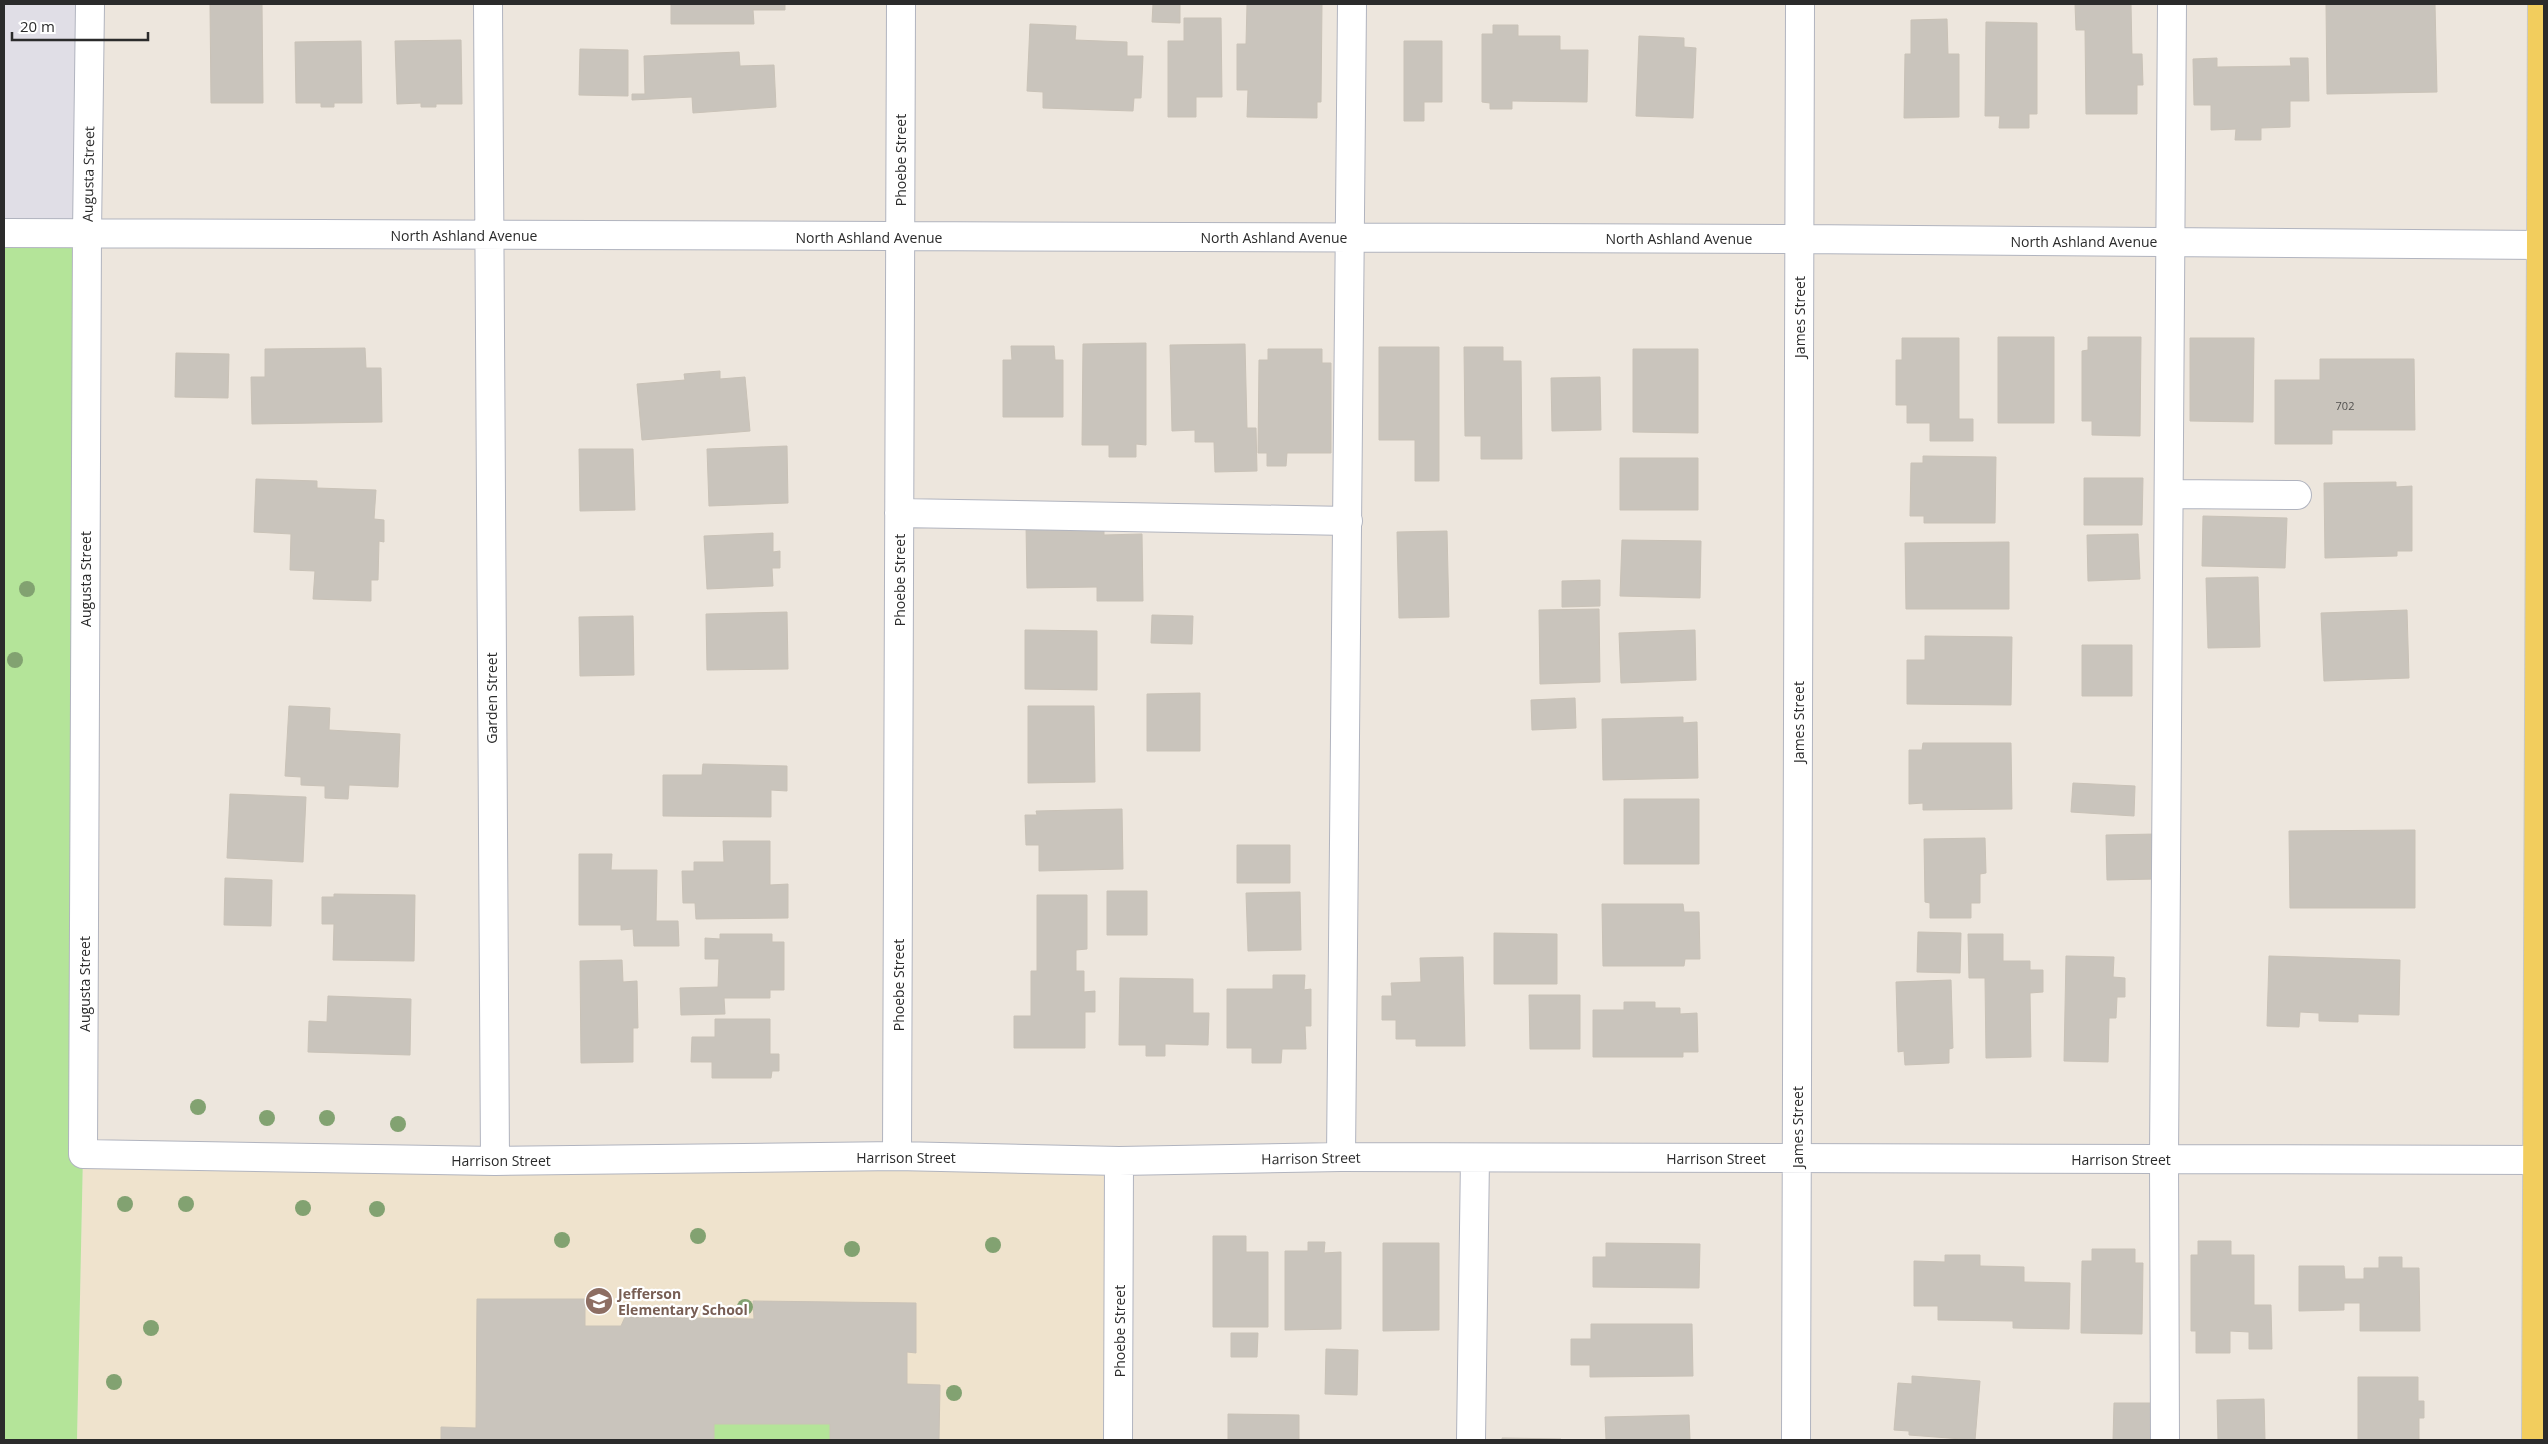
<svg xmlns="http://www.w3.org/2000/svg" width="2548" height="1444" viewBox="0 0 2548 1444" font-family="'Open Sans',sans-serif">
<rect width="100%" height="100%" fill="#ede6dd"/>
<path fill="#e0dee6" d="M4,4H90L87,233H4Z"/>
<path fill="#efe3cd" d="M83,1154L1119,1161L1118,1440H77Z"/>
<path fill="#b4e499" d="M4,233H87L83,1154L77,1440H4Z
M714,1424H830V1440H714Z"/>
<path fill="#c9c4bc" stroke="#c9c2b7" d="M210,4H262L263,103H211Z
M671,4H785V10H753L754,24H671Z
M1153,4H1180V23L1152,22Z
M1247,4H1322L1321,102H1317V118L1247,117L1248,90H1237V44H1246Z
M2075,4H2131L2132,54H2142L2143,85H2137V114H2086L2085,30H2076Z
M2326,4H2435L2437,92L2327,94Z
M1184,18H1221L1222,97H1196V117H1168V41H1184Z
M1947,19L1948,54H1959V117L1904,118L1905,54H1911V20Z
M1986,22L2037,23V114H2029V128H1999L2000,116H1985Z
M1030,24L1076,26L1075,40L1127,42V56H1143L1141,98H1134L1133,111L1043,108V92L1027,91Z
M1493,25H1518V36H1560V50H1588L1587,102L1512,101V109H1490V103L1482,102V34H1493Z
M1639,36L1684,38V47L1696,48L1693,118L1636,116Z
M461,40L462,104H436V107H421V103L397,104L395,41Z
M361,41L362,103H334V107H321V103H296L295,42Z
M1404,41H1442V102H1424V121H1404Z
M580,49L628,50V96L579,95Z
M739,52L740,66L774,65L776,107L693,113L692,97L632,100V94H645L644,56Z
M2217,58V67L2291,66L2290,58H2308L2309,101H2290V127L2261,128V140H2235L2236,129L2211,130V105H2194L2193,59Z
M1998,337H2054V423H1998Z
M2088,337H2141L2140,436L2092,435V421H2082V351L2088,350Z
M1902,338H1959V419H1973V441H1930V423H1907V405H1896V360H1902Z
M2190,338H2254L2253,422L2190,421Z
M1146,343V445L1136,444V457H1109V445H1082L1083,344Z
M1245,344L1247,428H1256L1257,471L1215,472L1214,442H1195V430L1172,431L1170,345Z
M1011,346H1054L1055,360H1063V417H1003V360H1012Z
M1379,347H1439V481H1415V440H1379Z
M1464,347H1503V361H1521L1522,459H1481V436H1465Z
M365,348L366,368H381L382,422L252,424L251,377H265V349Z
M1268,349H1322V363H1331V453H1287L1286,466H1267V453H1258L1259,360H1268Z
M1633,349H1698V433L1633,432Z
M176,353L229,354L228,398L175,397Z
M2320,359H2414L2415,430H2332V444H2275V380H2320Z
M720,371V379L745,377L750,431L642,440L637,384L685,380L684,374Z
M1600,377L1601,430L1552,431L1551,378Z
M787,446L788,503L709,506L707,449Z
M579,449H633L635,510L580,511Z
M1923,456L1996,457L1995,523H1924V516H1910L1911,463H1923Z
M1620,458H1698V510H1620Z
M2084,478H2143L2142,525H2084Z
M256,479L317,481V488L376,490L374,519L384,520V542L379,541L378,580H371V601L313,599L315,571L290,570L291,534L254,532Z
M2396,482V487L2412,486V551H2397V556L2325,558L2324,483Z
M2203,516L2287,518L2285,568L2202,566Z
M1104,523V535L1142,534L1143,601H1097V587L1027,588L1026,524Z
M1447,531L1449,617L1399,618L1397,532Z
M773,533V552L780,551V568H772L773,586L707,589L704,536Z
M2138,534L2140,579L2088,581L2087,535Z
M1622,540L1701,541L1700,598L1620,596Z
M2009,542V609H1906L1905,543Z
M2258,577L2260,647L2208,648L2206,578Z
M1600,580V606L1562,607V581Z
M1599,609L1600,682L1540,684L1539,610Z
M2407,610L2409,678L2324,681L2321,613Z
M787,612L788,669L707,670L706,614Z
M1152,615L1193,616L1192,644L1151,643Z
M633,616L634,675L580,676L579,617Z
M1025,630L1097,631V690L1025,689Z
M1695,630L1696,680L1621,683L1619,633Z
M1925,636L2012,637L2011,705L1907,704V660H1925Z
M2082,645H2132V696H2082Z
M1200,693V751H1147V694Z
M1575,698L1576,728L1532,730L1531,700Z
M289,706L330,708L329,730L400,734L398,787L349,785L348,799L325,798V786L301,785V777L285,776Z
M1028,706H1094L1095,782L1028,783Z
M1683,717V723L1697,722L1698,778L1603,780L1602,719Z
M1923,743H2011L2012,809L1923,810V803L1909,804V750H1922Z
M703,764L787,766V791L771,790V817L663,816V775H702Z
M2073,783L2135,786L2134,816L2071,812Z
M230,794L306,797L303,862L227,858Z
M1624,799H1699V864H1624Z
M1122,809L1123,869L1039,871V845H1026L1025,815H1037L1036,811Z
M2415,830V908H2290L2289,831Z
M2155,834L2156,879L2107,880L2106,835Z
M1985,838L1986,873L1980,874V903H1971V918H1930V903L1925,902L1924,839Z
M723,841H770V885L788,884V918L696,919L695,903H683L682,871H694V862H724Z
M1237,845H1290V883H1237Z
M579,854H612L611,870H657L656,921H678L679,946H634L633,929L621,930V925H579Z
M225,878L272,880L271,926L224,925Z
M1107,891H1147V935H1107Z
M1300,892L1301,950L1248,951L1246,893Z
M334,894L415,895L414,961L333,960L334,924H322V897H334Z
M1037,895H1087V949L1076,950V971H1084V992L1095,991V1012H1085V1048H1014V1016H1031V971H1037Z
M1602,904H1683L1684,912H1699L1700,959H1685L1684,966H1603Z
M1918,932L1961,933L1960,973L1917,972Z
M1494,933L1557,934V984H1494Z
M720,934H772V942H784V990H770V998H724L725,1014L681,1015L680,988L718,987L719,959H705V938L720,939Z
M1968,934H2003V961H2030V970H2043V992L2030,993L2031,1057L1986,1058L1985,978H1969Z
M2066,956L2114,957L2113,977L2125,978V997H2117L2116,1018H2109L2108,1062L2064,1061Z
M2269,956L2400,960L2399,1015L2358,1014V1022L2319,1021V1013L2300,1012L2299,1027L2267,1026Z
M1463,957L1465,1046H1416V1039H1396V1020H1382V996H1392L1391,983L1421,982L1420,958Z
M622,960L623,982L637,981L638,1028H633V1062L581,1063L580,961Z
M1273,975H1305L1304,990L1311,989V1026H1305L1306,1049H1282L1281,1063H1252V1048H1227V989H1273Z
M1120,978L1193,979V1013H1209L1208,1045L1165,1044V1056H1146V1045H1119Z
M1951,980L1953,1048L1949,1049V1063L1905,1065L1904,1051L1898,1052L1896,982Z
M1529,995H1580V1049H1530Z
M328,996L411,999L410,1055L308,1052L309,1021L327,1022Z
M1624,1002H1655V1008H1680V1014L1697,1013L1698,1052H1683V1057H1593V1010H1624Z
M715,1019H770V1054H779V1071H772L771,1078H712V1062H691L692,1037H715Z
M1213,1236H1246V1252H1268V1327H1213Z
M2198,1241H2231V1255H2254V1305H2271L2272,1349H2249V1332L2230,1331V1353H2196V1331H2191V1255H2198Z
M1308,1242H1325L1324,1253L1341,1252V1329L1285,1330V1251H1308Z
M1383,1243H1439V1330L1383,1331Z
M1606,1243L1700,1244L1699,1288L1593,1287V1257H1606Z
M2092,1249H2135V1263H2143L2142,1334L2081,1333L2082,1261H2092Z
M1945,1255H1980V1266L2024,1267V1282L2070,1283L2069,1329L2013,1328V1321L1938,1320V1306H1914V1261L1945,1262Z
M2379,1257H2402V1268H2419L2420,1331H2360V1303H2344V1310L2299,1311V1266H2344L2345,1279H2364V1268H2379Z
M477,1299H585V1326H621L625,1317L754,1319L753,1301L916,1303V1353L907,1352V1384L940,1385L939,1440H830V1424H714V1440H441V1427L476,1428Z
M1591,1324H1692L1693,1376L1590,1377V1365H1571V1339H1591Z
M1231,1333H1258L1257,1357H1231Z
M1326,1349L1358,1350L1357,1395L1325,1394Z
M1912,1376L1980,1381L1975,1440L1909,1435V1431L1894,1430L1898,1383L1912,1384Z
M2358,1377H2418V1401H2424V1418H2419V1440H2358Z
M2264,1399L2265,1440H2218L2217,1400Z
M2114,1403H2154L2153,1440H2113Z
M1228,1414L1299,1415V1440H1228Z
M1689,1415L1690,1440H1606L1605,1417Z
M1502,1438L1561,1439V1440H1502Z"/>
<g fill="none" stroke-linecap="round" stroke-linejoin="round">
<defs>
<path id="minor" d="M90,4L87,233L83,1154L495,1161L897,1156L1119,1161L1341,1157L2538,1160
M488,4L495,1161
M4,233L1799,239L2544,245
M2171,494L2297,495
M899,513L1348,521
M897,1156L901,4
M1341,1157L1352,4
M1118,1440L1119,1161
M1471,1440L1475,1158
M1796,1440L1800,4
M2165,1440L2164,1159L2172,4"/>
<path id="major" d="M2536,1440L2542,4"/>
</defs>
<use href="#minor" stroke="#b1b4bf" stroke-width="30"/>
<use href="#major" stroke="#c8c8c8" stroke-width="30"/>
<use href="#minor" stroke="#fff" stroke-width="28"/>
<use href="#major" stroke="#f2cd5d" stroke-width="28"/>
</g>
<g fill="#82a271">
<circle cx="27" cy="589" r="8"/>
<circle cx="15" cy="660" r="8"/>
<circle cx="198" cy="1107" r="8"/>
<circle cx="267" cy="1118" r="8"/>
<circle cx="327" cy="1118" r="8"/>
<circle cx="398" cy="1124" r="8"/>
<circle cx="125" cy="1204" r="8"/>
<circle cx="186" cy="1204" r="8"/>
<circle cx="303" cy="1208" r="8"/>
<circle cx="377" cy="1209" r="8"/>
<circle cx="698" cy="1236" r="8"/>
<circle cx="562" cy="1240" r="8"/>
<circle cx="993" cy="1245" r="8"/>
<circle cx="852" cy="1249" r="8"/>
<circle cx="745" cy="1307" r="8"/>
<circle cx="151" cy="1328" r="8"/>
<circle cx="114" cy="1382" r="8"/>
<circle cx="954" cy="1393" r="8"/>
</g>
<defs>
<symbol id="school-disc" viewBox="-11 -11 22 22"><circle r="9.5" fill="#8d6e63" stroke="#fff"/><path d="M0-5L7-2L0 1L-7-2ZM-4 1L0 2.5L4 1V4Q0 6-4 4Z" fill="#fff"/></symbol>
</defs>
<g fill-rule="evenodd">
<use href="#school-disc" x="583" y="1285" width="32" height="32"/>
</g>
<g text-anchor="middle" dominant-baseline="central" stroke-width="4.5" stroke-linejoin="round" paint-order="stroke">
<g font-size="11" fill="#52514f">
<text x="2345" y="405">702</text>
</g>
<g font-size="14" fill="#2b2b2b" stroke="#fff">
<text transform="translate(900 160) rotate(-90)">Phoebe Street</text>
<text transform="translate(88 174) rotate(-89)">Augusta Street</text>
<text x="464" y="235">North Ashland Avenue</text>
<text x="869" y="237">North Ashland Avenue</text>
<text x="1274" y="237">North Ashland Avenue</text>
<text x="1679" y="238">North Ashland Avenue</text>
<text x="2084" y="241">North Ashland Avenue</text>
<text transform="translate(1799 317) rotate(-90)">James Street</text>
<text transform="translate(85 579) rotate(-90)">Augusta Street</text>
<text transform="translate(899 580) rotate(-90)">Phoebe Street</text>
<text transform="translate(491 698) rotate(-90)">Garden Street</text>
<text transform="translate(1798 722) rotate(-90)">James Street</text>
<text transform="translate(84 984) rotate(-90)">Augusta Street</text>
<text transform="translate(898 985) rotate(-90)">Phoebe Street</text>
<text transform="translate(1797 1127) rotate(-90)">James Street</text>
<text x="906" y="1157">Harrison Street</text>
<text transform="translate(1311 1158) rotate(-1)">Harrison Street</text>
<text x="1716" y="1158">Harrison Street</text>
<text x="2121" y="1159">Harrison Street</text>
<text x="501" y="1160">Harrison Street</text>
<text transform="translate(1119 1331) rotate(-90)">Phoebe Street</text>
</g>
<g font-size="14" font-weight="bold" fill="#785e54" stroke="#fff" text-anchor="start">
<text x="618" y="1293">Jefferson<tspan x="618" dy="16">Elementary School</tspan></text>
</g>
</g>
<rect width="2548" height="1444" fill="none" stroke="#2b2b2b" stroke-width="10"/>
<path d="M12 32v8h136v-8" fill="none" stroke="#2b2b2b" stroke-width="2.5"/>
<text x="20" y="32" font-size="15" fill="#2b2b2b" stroke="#ffffff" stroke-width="4" paint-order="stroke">20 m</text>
</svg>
